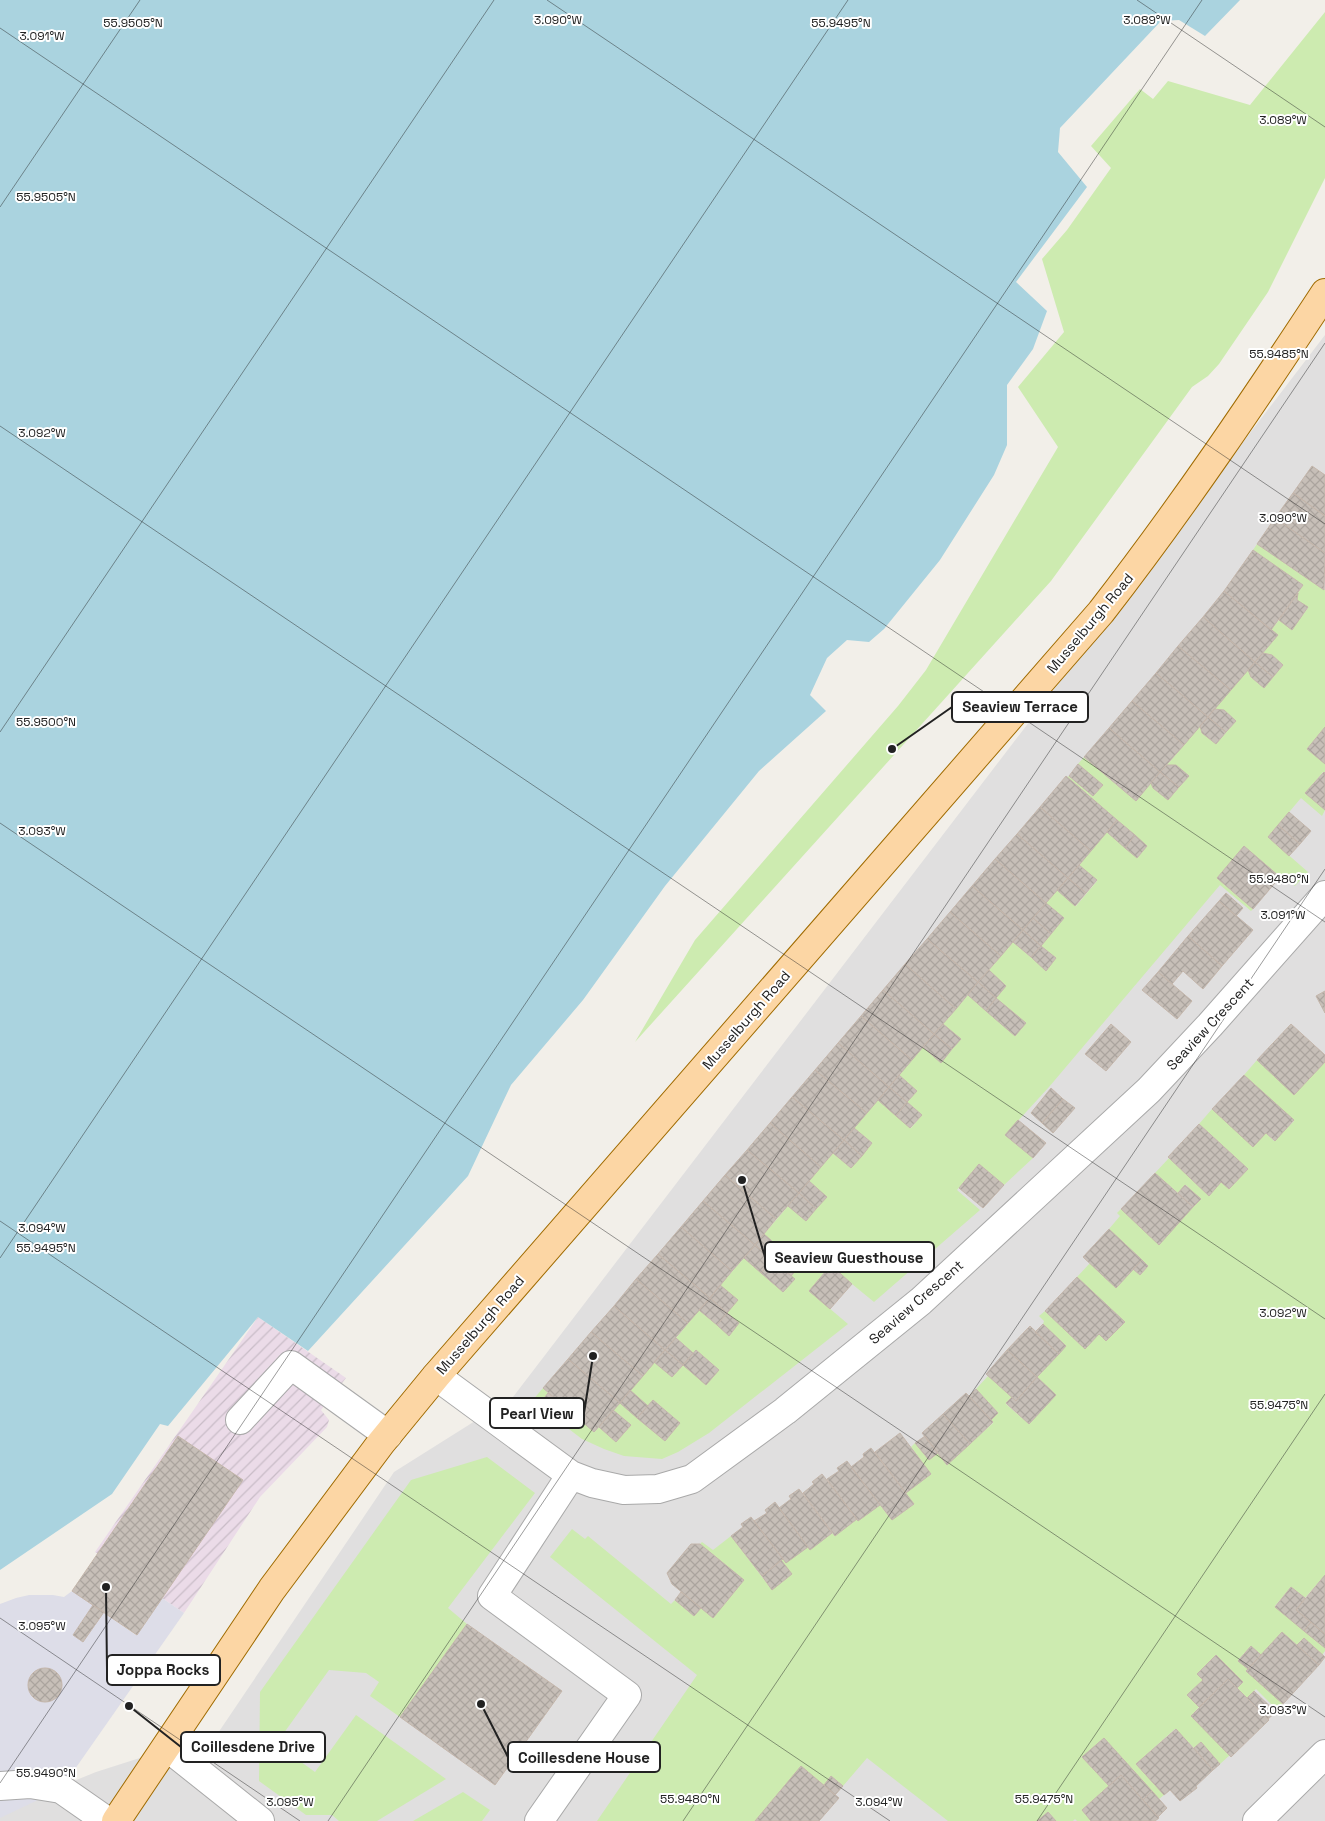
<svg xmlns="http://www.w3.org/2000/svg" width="1325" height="1821" viewBox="0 0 1325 1821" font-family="'Space Grotesk',sans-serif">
<defs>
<pattern id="industrial-furrows" width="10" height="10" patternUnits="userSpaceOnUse" patternTransform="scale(1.25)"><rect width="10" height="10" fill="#ebdbe8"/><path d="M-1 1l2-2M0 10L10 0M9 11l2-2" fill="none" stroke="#c9bcc7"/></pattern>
<pattern id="building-cross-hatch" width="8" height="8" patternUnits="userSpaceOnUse" patternTransform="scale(1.25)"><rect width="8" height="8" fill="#c7bfb8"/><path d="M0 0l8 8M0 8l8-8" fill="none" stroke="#aba49e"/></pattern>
</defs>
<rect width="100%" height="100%" fill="#f2efe9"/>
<path fill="#e0dfdf" d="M1325,335V1821H0V1811L96,1772L218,1733L394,1472L513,1397Z"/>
<path fill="url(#industrial-furrows)" d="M258,1317L346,1378L321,1410L329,1420L327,1427L260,1497L184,1613L95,1552Z"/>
<path fill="#cdebb0" d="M1325,12V178L1268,292L1219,364L1208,376L1192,387L1051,581L635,1042L695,940L898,706L926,670L1058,447L1018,387L1064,332L1042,259L1067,230L1111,168L1091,146L1140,89L1153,99L1168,81L1250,105Z
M1257,544L1324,590L1325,589V727L1307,749L1325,764V773L1323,772L1306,793L1325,810L1322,816L1301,798L1268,837L1308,872L1295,886L1282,875L1280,877L1244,846L1217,878L1253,909L1251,911L1220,885L1049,1087L1005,1135L1033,1158L1004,1185L979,1164L957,1190L980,1210L874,1302L830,1266L809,1291L848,1324L709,1433L678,1452L662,1459L624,1456L604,1449L582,1439L532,1401L543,1388L548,1393L542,1401L560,1417L567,1409L594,1432L599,1427L616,1442L631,1425L613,1410L620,1403L665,1441L680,1423L653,1400L648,1406L630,1390L654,1362L672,1377L683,1365L706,1384L719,1370L696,1350L693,1353L676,1338L699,1310L729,1335L739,1323L727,1313L720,1285L744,1258L783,1292L791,1276L785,1245L781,1249L764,1234L788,1206L806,1221L826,1197L809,1181L833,1153L851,1168L872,1143L854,1128L878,1100L911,1128L922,1115L907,1102L917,1091L899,1075L923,1047L941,1062L961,1039L943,1024L968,995L1015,1036L1026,1023L996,998L1006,986L989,970L1013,942L1046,970L1056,958L1041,946L1064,918L1046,903L1057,890L1076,906L1097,881L1079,865L1107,832L1137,858L1147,846L1067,777L1069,776L1093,796L1102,786L1078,764L1084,757L1136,801L1151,783L1153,788L1168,800L1189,776L1176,765H1167L1200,726L1202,733L1216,744L1236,721L1224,710L1214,709L1248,670L1251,677L1264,688L1283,665L1272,655L1263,653L1277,635L1271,630L1279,620L1292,629L1308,608L1297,600L1298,593L1303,585L1253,550Z
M1257,1060L1294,1094L1325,1062V1575L1305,1598L1291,1587L1275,1606L1325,1648V1651L1322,1655L1304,1638L1297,1645L1282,1632L1261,1655L1251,1646L1238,1660L1248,1669L1247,1671L1283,1704L1277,1710L1256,1689L1247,1698L1237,1688L1243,1682L1216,1655L1197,1674L1203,1680L1187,1695L1199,1707L1191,1716L1230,1755L1220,1764L1201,1742L1194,1748L1175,1729L1136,1764L1164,1795L1159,1799L1104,1738L1082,1757L1109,1786L1082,1810L1091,1821H1077L1075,1819L1073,1821H1056L1048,1812L1037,1821H948L867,1758L843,1786L831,1776L824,1785L755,1821H597L697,1675L550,1557L572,1529L585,1539L588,1536L671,1604L675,1600L694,1616L701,1608L713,1618L744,1580L700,1544L702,1542L713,1550L731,1536L772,1590L781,1560L808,1547L811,1549L832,1533L835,1536L857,1519L858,1521L880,1505L892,1520L914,1504L906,1493L931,1474L911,1447L915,1443L929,1460L938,1453L947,1464L993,1423L991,1420L998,1413L976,1389L988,1376L1012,1397L1006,1404L1029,1424L1056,1395L1037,1377L1066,1346L1043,1324L1044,1321L1039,1316L1045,1311L1085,1349L1099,1334L1106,1341L1125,1322L1077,1277L1090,1263L1116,1288L1133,1269L1140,1275L1148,1266L1109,1229L1120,1216L1117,1213L1121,1209L1159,1244L1200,1199L1186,1185L1178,1193L1155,1173L1169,1158L1209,1196L1221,1182L1229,1189L1248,1169L1199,1124L1212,1109L1266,1133L1274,1141L1294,1121L1244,1075Z
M487,1457L535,1493L448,1608L467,1624L400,1717L370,1696L379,1682L366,1673L329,1670L276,1744L315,1772L356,1715L446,1779L377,1821H339L332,1815H306L259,1781L260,1692L411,1480Z
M463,1792L490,1810L482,1821H413Z"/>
<path fill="#dddde8" d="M72,1591L136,1635L162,1598L184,1613L61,1789L0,1818V1604L16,1598L29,1595H53L64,1597Z"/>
<path fill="#aad3df" d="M0,0H1240L1205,36L1179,20L1161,21L1060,128L1058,152L1087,187L1016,282L1047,311L1033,349L1007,385V445L994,475L940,560L884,629L869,642L847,640L827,658L810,695L826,711L759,771L665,886L583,1000L511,1085L468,1176L308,1351L258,1317L168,1426L160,1424L112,1494L0,1570Z"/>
<path fill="url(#building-cross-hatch)" stroke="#c4b6ab" d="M1312,466L1325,475V516L1293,493Z
M1293,493L1325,516V553L1275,518Z
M1275,518L1325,553L1324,590L1257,544Z
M1253,550L1303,585L1271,630L1224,591Z
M1224,591L1278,635L1255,662L1203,617Z
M1298,593L1297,600L1308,607L1292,630L1279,620Z
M1203,617L1255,662L1231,690L1178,646Z
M1178,646L1231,690L1208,717L1156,673Z
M1263,653L1272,655L1283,665L1273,677L1255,662Z
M1255,662L1273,677L1264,688L1251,677L1248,670Z
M1156,673L1208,717L1184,745L1132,701Z
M1132,701L1184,745L1160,772L1109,728Z
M1214,709L1224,710L1236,721L1226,732L1208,717Z
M1208,717L1226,732L1216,744L1202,733L1200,726Z
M1325,727V764L1307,749Z
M1109,728L1160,772L1136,801L1084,757Z
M1078,764L1103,785L1093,796L1069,776Z
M1167,765H1176L1189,776L1179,787L1160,772Z
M1160,772L1179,787L1168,800L1153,788L1151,783Z
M1324,772L1325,773V810L1305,793Z
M1066,776L1117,820L1091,851L1040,807Z
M1040,807L1091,851L1068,878L1017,834Z
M1289,812L1311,831L1300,844L1278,825Z
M1117,820L1135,835L1125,848L1107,832Z
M1278,825L1300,844L1289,856L1268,837Z
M1017,834L1068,878L1046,903L995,859Z
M1135,835L1147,846L1137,858L1125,848Z
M1244,846L1280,877L1253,909L1217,878Z
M995,859L1046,903L1023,930L972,886Z
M1079,865L1097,880L1086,893L1068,878Z
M1068,878L1086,893L1075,906L1057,890Z
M972,886L1023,930L1001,956L950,912Z
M1226,893L1243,908L1236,916L1219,901Z
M1219,901L1253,930L1222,966L1188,936Z
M1046,903L1064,918L1051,934L1033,918Z
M950,912L1001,956L978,982L927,939Z
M1033,918L1051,934L1041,946L1023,930Z
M1023,930L1041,946L1031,957L1013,942Z
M1188,936L1222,966L1203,989L1183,971L1172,984L1158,972Z
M927,939L978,982L956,1009L905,964Z
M1041,946L1056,958L1046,971L1031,957Z
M905,964L956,1009L934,1034L883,990Z
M989,970L1006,986L996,998L978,982Z
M1158,972L1192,1001L1177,1019L1142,990Z
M978,982L996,998L986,1011L968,995Z
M883,990L934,1034L912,1060L861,1016Z
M1325,991V1013L1316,996Z
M996,998L1026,1023L1015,1036L986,1011Z
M861,1016L912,1060L889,1087L838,1043Z
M943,1024L961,1039L952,1049L934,1034Z
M1111,1024L1131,1042L1106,1071L1085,1054Z
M1291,1024L1325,1055V1062L1294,1095L1257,1060Z
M934,1034L952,1049L941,1063L923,1047Z
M838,1043L889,1087L867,1113L815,1070Z
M815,1070L867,1113L844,1140L792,1097Z
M899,1075L917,1091L907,1102L889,1087Z
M1244,1075L1294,1120L1275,1141L1266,1133L1253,1147L1212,1109Z
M889,1087L907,1102L896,1116L878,1100Z
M1051,1088L1063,1099L1042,1123L1031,1113Z
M792,1097L844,1140L821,1167L770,1123Z
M1063,1099L1075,1108L1053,1133L1042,1123Z
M907,1102L922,1115L910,1128L896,1116Z
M1018,1120L1046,1143L1033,1158L1005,1135Z
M770,1123L821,1167L799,1193L747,1150Z
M1199,1124L1248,1169L1229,1189L1221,1182L1209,1196L1168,1157Z
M854,1128L872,1143L862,1156L844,1140Z
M844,1140L862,1156L851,1168L833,1153Z
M747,1150L799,1193L776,1219L725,1175Z
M979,1164L1004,1185L983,1208L959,1188Z
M1155,1173L1193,1207L1159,1245L1121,1209Z
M725,1175L776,1219L755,1245L703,1201Z
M809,1181L827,1197L816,1209L799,1193Z
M1185,1185L1201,1199L1193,1207L1178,1193Z
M799,1193L816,1209L806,1221L788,1206Z
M703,1201L755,1245L732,1271L681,1227Z
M681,1227L732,1271L710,1298L658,1254Z
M1109,1229L1142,1260L1116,1288L1083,1257Z
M764,1234L781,1249L773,1260L755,1245Z
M755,1245L773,1260L761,1273L744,1258Z
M785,1245L804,1261L791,1276L773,1260Z
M658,1254L710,1298L688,1323L636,1279Z
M773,1260L795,1279L783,1292L761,1273Z
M1142,1260L1148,1266L1140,1275L1133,1269Z
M831,1265L852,1284L830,1309L809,1291Z
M1077,1277L1125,1322L1106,1341L1099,1334L1085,1349L1045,1311Z
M636,1279L688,1323L665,1350L614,1306Z
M720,1285L738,1300L727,1313L710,1298Z
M710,1298L727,1313L717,1325L699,1310Z
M614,1306L665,1350L643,1376L591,1332Z
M727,1313L739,1323L729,1336L717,1325Z
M1043,1324L1066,1346L1059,1354L1035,1332Z
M1030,1326L1059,1354L1037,1377L1007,1350Z
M591,1332L643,1376L620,1403L568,1359Z
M676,1338L693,1353L683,1365L665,1350Z
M665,1350L683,1365L672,1377L654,1362Z
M696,1350L719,1370L706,1385L683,1365Z
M1007,1350L1037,1377L1016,1401L986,1374Z
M568,1359L620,1403L594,1432L543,1388Z
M1037,1377L1056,1395L1029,1424L1006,1403L1012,1397L1016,1401Z
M976,1389L998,1413L991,1420L969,1396Z
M630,1390L648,1406L637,1418L620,1403Z
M548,1393L567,1409L560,1417L542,1401Z
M966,1393L993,1422L970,1444L943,1414Z
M653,1400L680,1423L665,1441L637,1418Z
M613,1410L631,1425L616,1442L599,1427Z
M943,1414L970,1444L947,1465L922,1433Z
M900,1433L931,1474L906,1493L875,1452Z
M178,1436L243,1480L137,1635L72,1591Z
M925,1436L938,1453L929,1460L915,1443Z
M871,1448L914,1504L892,1520L851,1467L864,1457L863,1454Z
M847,1461L880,1505L858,1521L827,1479L839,1471L837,1468Z
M822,1474L857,1519L835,1536L803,1493L814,1484L812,1482Z
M799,1489L832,1533L810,1550L779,1508L791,1499L789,1496Z
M775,1502L808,1547L786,1563L754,1521L767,1513L765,1510Z
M751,1517L783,1559L762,1576L731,1536L743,1527L741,1524Z
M691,1544H700L744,1580L713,1618L672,1584L667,1573Z
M781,1560L792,1574L772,1590L762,1576Z
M1325,1575V1634L1296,1610Z
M1291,1587L1305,1598L1296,1610L1311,1622L1304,1631L1275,1607Z
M681,1592L701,1608L694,1616L675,1600Z
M93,1605L104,1612L83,1642L73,1635Z
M1311,1622L1325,1634V1648L1304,1631Z
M467,1624L562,1691L495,1785L400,1717Z
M1282,1632L1319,1665L1283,1704L1246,1671Z
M1304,1638L1325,1657L1319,1665L1297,1645Z
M1251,1646L1261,1655L1248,1669L1238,1661Z
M1216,1655L1243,1682L1237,1688L1228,1679L1199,1707L1187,1695L1203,1680L1197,1674Z
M28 1685a17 17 0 1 1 34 0a17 17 0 1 1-34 0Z
M1228,1679L1269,1720L1231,1757L1191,1716Z
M1254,1691L1276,1712L1268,1719L1247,1698Z
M1176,1729L1213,1770L1196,1786L1197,1788L1180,1801L1170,1790L1164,1795L1136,1764Z
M1104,1738L1152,1791L1143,1800L1121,1775L1109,1786L1082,1757Z
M1201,1742L1220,1764L1213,1770L1194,1748Z
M801,1766L839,1798L819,1821H755Z
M1121,1775L1159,1818L1155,1821H1091L1082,1810Z
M831,1776L843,1786L835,1795L824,1785Z
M1152,1791L1167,1808L1158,1817L1143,1800Z
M1048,1812L1056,1821H1037Z"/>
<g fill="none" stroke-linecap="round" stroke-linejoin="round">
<defs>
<path id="minor" d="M436,1376L571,1475L592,1483L624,1490L658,1489L692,1479L785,1411L921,1301L1149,1090L1210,1025L1325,895
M240,1420L291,1365L388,1435
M167,1747L260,1821
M0,1786L30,1784L61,1789L107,1821
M539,1821L627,1695L492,1596L571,1475
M1257,1821L1325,1754"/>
<path id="major" d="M116,1821L272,1589L381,1443L436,1376L1101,612C1181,509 1254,401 1325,293"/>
</defs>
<use href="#minor" stroke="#a9a9a9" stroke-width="30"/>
<use href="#major" stroke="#a06b00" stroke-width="30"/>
<use href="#minor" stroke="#fff" stroke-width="28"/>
<use href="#major" stroke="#fcd6a4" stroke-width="28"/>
</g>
<path fill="none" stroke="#222" stroke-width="1" stroke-opacity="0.45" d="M547,0L1325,524M1137,0L1325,127M0,28L1325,922M0,207L140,0M0,426L1325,1319M0,732L494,0M0,823L1325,1717M0,1221L890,1821M0,1258L848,0M0,1618L300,1821M0,1783L1202,0M328,1821L1325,343M683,1821L1325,869M1037,1821L1325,1394"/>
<g text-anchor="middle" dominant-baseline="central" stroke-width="4" stroke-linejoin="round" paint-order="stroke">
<g font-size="14" fill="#222" stroke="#fff">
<text transform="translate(1090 623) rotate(-50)">Musselburgh Road</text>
<text transform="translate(746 1020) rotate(-49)">Musselburgh Road</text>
<text transform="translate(1210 1024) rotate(-47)">Seaview Crescent</text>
<text transform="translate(916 1302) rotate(-41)">Seaview Crescent</text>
<text transform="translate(480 1325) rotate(-49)">Musselburgh Road</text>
</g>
</g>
<g font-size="12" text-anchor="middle" fill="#222" stroke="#fff" stroke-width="4" stroke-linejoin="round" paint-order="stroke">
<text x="558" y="24">3.090°W</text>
<text x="1147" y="24">3.089°W</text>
<text x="133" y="27">55.9505°N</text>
<text x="841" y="27">55.9495°N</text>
<text x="42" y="40">3.091°W</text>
<text x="1283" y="124">3.089°W</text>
<text x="46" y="201">55.9505°N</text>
<text x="1279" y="358">55.9485°N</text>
<text x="42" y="437">3.092°W</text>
<text x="1283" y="522">3.090°W</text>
<text x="46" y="726">55.9500°N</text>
<text x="42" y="835">3.093°W</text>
<text x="1279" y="883">55.9480°N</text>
<text x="1283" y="919">3.091°W</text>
<text x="42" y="1232">3.094°W</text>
<text x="46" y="1252">55.9495°N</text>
<text x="1283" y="1317">3.092°W</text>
<text x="1279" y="1409">55.9475°N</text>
<text x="42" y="1630">3.095°W</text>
<text x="1283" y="1714">3.093°W</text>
<text x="46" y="1777">55.9490°N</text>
<text x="690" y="1803">55.9480°N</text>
<text x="1044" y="1803">55.9475°N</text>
<text x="290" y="1806">3.095°W</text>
<text x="879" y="1806">3.094°W</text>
</g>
<path fill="none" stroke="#222" stroke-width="2" d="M892 749L952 707M742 1180L765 1257M593 1356L584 1413M106 1587L107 1670M129 1706L181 1747M481 1704L508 1757"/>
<g fill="#222" stroke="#fff" stroke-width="2">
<circle cx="892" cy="749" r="5"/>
<circle cx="742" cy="1180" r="5"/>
<circle cx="593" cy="1356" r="5"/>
<circle cx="106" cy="1587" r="5"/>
<circle cx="129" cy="1706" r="5"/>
<circle cx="481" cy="1704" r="5"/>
</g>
<g fill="#fff" stroke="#222" stroke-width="2">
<rect x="952" y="692" width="136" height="30" rx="5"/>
<rect x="765" y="1242" width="169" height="30" rx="5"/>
<rect x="490" y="1398" width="94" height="30" rx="5"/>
<rect x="107" y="1655" width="113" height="30" rx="5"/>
<rect x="181" y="1732" width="144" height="30" rx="5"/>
<rect x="508" y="1742" width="152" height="30" rx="5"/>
</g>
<g font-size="15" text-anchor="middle" font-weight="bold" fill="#222">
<text x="1020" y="712">Seaview Terrace</text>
<text x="849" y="1263">Seaview Guesthouse</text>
<text x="537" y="1419">Pearl View</text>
<text x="163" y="1675">Joppa Rocks</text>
<text x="253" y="1752">Coillesdene Drive</text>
<text x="584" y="1763">Coillesdene House</text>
</g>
</svg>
